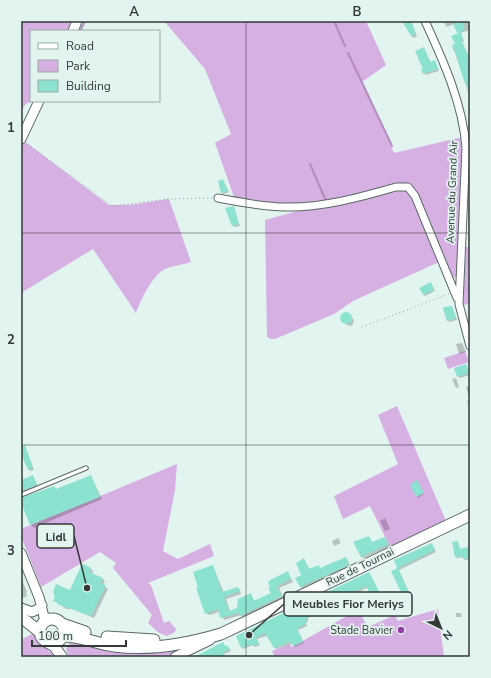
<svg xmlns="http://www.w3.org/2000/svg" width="491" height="678" viewBox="0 0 491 678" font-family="'Nunito Sans',sans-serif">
<rect width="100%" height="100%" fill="#e2f4f0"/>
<path fill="#d7b0e3" d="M21,21H72L67,31H31V101H35L27,103L21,110Z
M164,21H366L386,65L362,82L394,153L458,138L462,139L457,277L451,278L409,186L326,201L281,205L234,197L215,143L231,134L205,69Z
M24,141L109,205H129L169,199L191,262C183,265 170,266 163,270C152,277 140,301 136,313L93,249L21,293V146Z
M403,188L410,191L439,262L353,301L334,314L275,339H271L267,337L265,220L309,208Z
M466,247H470V304L463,305Z
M465,351L469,362L448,369L444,358Z
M397,406L446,521L390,547L370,506L343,519L334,496L398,464L378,415Z
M177,464L175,490L163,551L178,559L210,544L214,556L148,583L151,585L164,623L169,621L176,629L175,632L167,636L159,633L148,623L152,615L113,568L116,563L100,552L41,587L21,536V529Z
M438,609L444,657H275L272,651L290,644L292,647L345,617L360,613L368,627L395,615L398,621Z
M35,632L43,645L56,657H21V640Z
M71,641L94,643L111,652L143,654L179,649L180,651L168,657H69L66,649Z"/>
<path fill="#0003" d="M403,21H411L417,36L413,38L412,36Z
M443,21H470V30L460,33L464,41L462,42L470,59L468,61L470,71V97L454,50L460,34L454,24L447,27Z
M425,50L431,63L435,61L439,71L425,75Z
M224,182L229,192L223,194L222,193Z
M233,207L240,226L235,227L233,226Z
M431,283L435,291L425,296L424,295Z
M452,307L457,320L449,322L448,320Z
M346,313L349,314L354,320L352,326L347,325L341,319L342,316Z
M462,343L466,352L459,354L456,344Z
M466,365L470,375L460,378L458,376Z
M456,378L459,387L456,388L452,379Z
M470,386V409L467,401L470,400L466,387Z
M25,446L34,470L30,471L21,452V447Z
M33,476L39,488L21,497V481Z
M91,476L102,499L34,528L31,525L21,499L54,487L57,490Z
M418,483L424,494L418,498L417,496Z
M385,518L390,529L385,531L380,521Z
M338,538L341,543L334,546L332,541Z
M385,538L390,546L363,558L361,556L372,543Z
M458,542L460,549H470V559L465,560L463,557L457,558L456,557Z
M431,544L436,552L399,570L409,592L404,595L393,571L399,568L395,561Z
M346,558L350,565L349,567L302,588L301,587L297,579L303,576L304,559L310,570L318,566L320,569Z
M213,566L224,593L238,588L240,590L241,594L226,599L230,612L238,609L250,594L255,602L272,594L270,588L288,573L293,582L279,588L284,599L243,618L241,615L224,620L219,612L209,615L206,613Z
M90,568L93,571L92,574L102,578L105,581L103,585L108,589L94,618L72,609H66L54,600L71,592Z
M370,575L385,603L377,607L378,612L365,616L363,615L376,603L368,587L355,594L356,596L335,607L333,606L308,618V621L306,623L307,626L298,630L304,643L295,647L293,643L276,649L269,635L257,639L260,645L255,647L253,645L243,649L242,647L237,636Z
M21,577L27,592L26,593L27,596L22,599H21Z
M456,613H461L462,617H456Z
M225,647L229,648L231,651L224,654L225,657H198Z"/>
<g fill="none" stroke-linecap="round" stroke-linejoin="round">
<path stroke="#b38bbf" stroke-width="2" d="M334,21L345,46
M80,31L85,21
M348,53L392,146
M310,164L326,201"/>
</g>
<path fill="#8ce2d1" d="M402,21H411L416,34L411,36Z
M452,21H462L465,30L457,33Z
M461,32L463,39L461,40L470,59H467L470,73L469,93L462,75L455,50H453L452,45L455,44L451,36Z
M424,47L430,62L435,60L438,69L423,74L421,69H423L415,51Z
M223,179L228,191L221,193L218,181Z
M234,206L239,224L232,226L225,208Z
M431,282L434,290L423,295L419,288Z
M452,306L456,318L447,321L443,309L444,307Z
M340 318a6 6 0 1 1 12 0a6 6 0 1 1-12 0Z
M466,364L469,373L457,377L454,368Z
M25,445L33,468L28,470L21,454V446Z
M33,475L37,485L21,491V480Z
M91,475L100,497L30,525L21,503V498L54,486L56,489Z
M417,480L424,493L416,497L410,485Z
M369,536L372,542L385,537L389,544L361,557L353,542Z
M458,541L459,549L468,547L470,558L463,559L462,556L455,557L452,542Z
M432,543L435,550L398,568L408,591L402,594L391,571L397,568L394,560Z
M346,557L349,563L347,566L300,587L295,578L301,575L296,563L304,558L309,569L319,565L320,568Z
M84,564L91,568L89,572L103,578L100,583L106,585L91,616L57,604L58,603L53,601L55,597L53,592L56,584L70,590L81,566Z
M213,565L222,592L238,587L240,591L224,597L229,611L237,608L238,599L249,594L251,593L254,601L271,593L268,588L270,587L268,583L270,580L288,571L291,579L277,586L282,596L240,616L239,613L220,618L218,609L205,614L196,588L198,587L193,572Z
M369,572L384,601L376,606L377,610L363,615L360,608L374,603L366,586L354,592L355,594L332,606L331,604L307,617V619L305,621L306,624L297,629L303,642L293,646L291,642L274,648L265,633L256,638L259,644L253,646L252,644L241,648L236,636Z
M223,642L225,646L227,645L230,649L223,653L225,657H194Z"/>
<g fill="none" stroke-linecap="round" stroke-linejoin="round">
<defs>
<path id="service" d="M21,495L86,468"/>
<path id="minor" d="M425,21C443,60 463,104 466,148L459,304L470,346
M218,198C240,202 263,207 285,207C322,208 361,197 396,187H408L415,196L457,298"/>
<path id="tertiary" d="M73,31L77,21
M21,139L39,101
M21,553L39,597L45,621
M21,608L32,612L40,608L42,605
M175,657L210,640"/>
<path id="secondary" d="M48,643L54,646L62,657"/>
<path id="primary" d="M21,617L40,632
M40 631a12 12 0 1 1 24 0a12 12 0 1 1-24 0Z
M62,624L85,632
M63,636C81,636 97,644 114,646C150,651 187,644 221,634L470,515
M107,637L154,640"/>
</defs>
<use href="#service" stroke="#596965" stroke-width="5.5"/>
<use href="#minor" stroke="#596965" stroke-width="9"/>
<use href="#tertiary" stroke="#596965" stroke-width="11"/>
<use href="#secondary" stroke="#596965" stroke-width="12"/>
<use href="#primary" stroke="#596965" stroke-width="13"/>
<path stroke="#919e9b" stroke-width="1" stroke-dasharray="1 3" stroke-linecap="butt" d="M28,144L112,206L169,199L212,198
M362,327L449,294"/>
<use href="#service" stroke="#fff" stroke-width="3.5"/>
<use href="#minor" stroke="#fff" stroke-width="7"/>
<use href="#tertiary" stroke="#fff" stroke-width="9"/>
<use href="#secondary" stroke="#fff" stroke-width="10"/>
<use href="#primary" stroke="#fff" stroke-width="11"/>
</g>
<path fill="none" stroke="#333a38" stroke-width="1" stroke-opacity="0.55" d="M246,21V657M21,233H470M21,445H470"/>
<circle fill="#933daa" stroke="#e2f4f0" stroke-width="1.5" cx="401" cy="630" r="4"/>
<g text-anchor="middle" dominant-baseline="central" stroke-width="3.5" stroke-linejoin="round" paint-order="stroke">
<g font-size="11" fill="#333a38" stroke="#e2f4f0">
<text transform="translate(452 192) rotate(-88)">Avenue du Grand Air</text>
<text transform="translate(360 567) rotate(-26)">Rue de Tournai</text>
</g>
<g font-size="11" fill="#333a38" stroke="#e2f4f0" text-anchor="end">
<text x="393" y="630">Stade Bavier</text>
</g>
</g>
<path fill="none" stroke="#333a38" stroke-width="1.5" d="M87 588L74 536M249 635L284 604"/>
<g fill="#333a38" stroke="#e2f4f0" stroke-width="1.5">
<circle cx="87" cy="588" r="4"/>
<circle cx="249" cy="635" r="4"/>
</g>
<g fill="#e2f4f0" stroke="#333a38" stroke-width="1.5">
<rect x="37" y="524" width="37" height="24" rx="4"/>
<rect x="284" y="592" width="128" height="24" rx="4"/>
</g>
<g font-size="12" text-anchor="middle" font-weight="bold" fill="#333a38">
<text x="56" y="541">Lidl</text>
<text x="348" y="608">Meubles Fior Meriys</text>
</g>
<rect width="491" height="678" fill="none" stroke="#e2f4f0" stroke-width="44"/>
<rect x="30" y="30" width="130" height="72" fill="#e2f4f0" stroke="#9caaa6"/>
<rect x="38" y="43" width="20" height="6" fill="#ffffff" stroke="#9caaa6"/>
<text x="66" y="50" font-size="12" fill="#333a38">Road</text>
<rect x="38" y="60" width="20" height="12" fill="#d7b0e3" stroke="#9caaa6"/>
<text x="66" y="70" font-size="12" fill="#333a38">Park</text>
<rect x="38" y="80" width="20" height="12" fill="#8ce2d1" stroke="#9caaa6"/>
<text x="66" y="90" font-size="12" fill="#333a38">Building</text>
<g transform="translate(441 628) rotate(137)" stroke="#e2f4f0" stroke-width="3" paint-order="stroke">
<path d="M0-3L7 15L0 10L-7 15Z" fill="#333a38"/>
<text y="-6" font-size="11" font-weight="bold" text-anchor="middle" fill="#333a38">N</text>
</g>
<path d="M32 640v6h94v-6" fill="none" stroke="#333a38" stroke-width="2"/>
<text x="38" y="640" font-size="12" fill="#333a38" stroke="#e2f4f0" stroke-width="3" paint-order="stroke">100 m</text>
<rect x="22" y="22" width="447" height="634" fill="none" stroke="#333a38" stroke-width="1.5"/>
<g font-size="13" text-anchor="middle" font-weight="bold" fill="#333a38">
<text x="134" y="16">A</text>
<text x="357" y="16">B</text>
<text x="11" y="132">1</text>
<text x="11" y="344">2</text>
<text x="11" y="555">3</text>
</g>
</svg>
